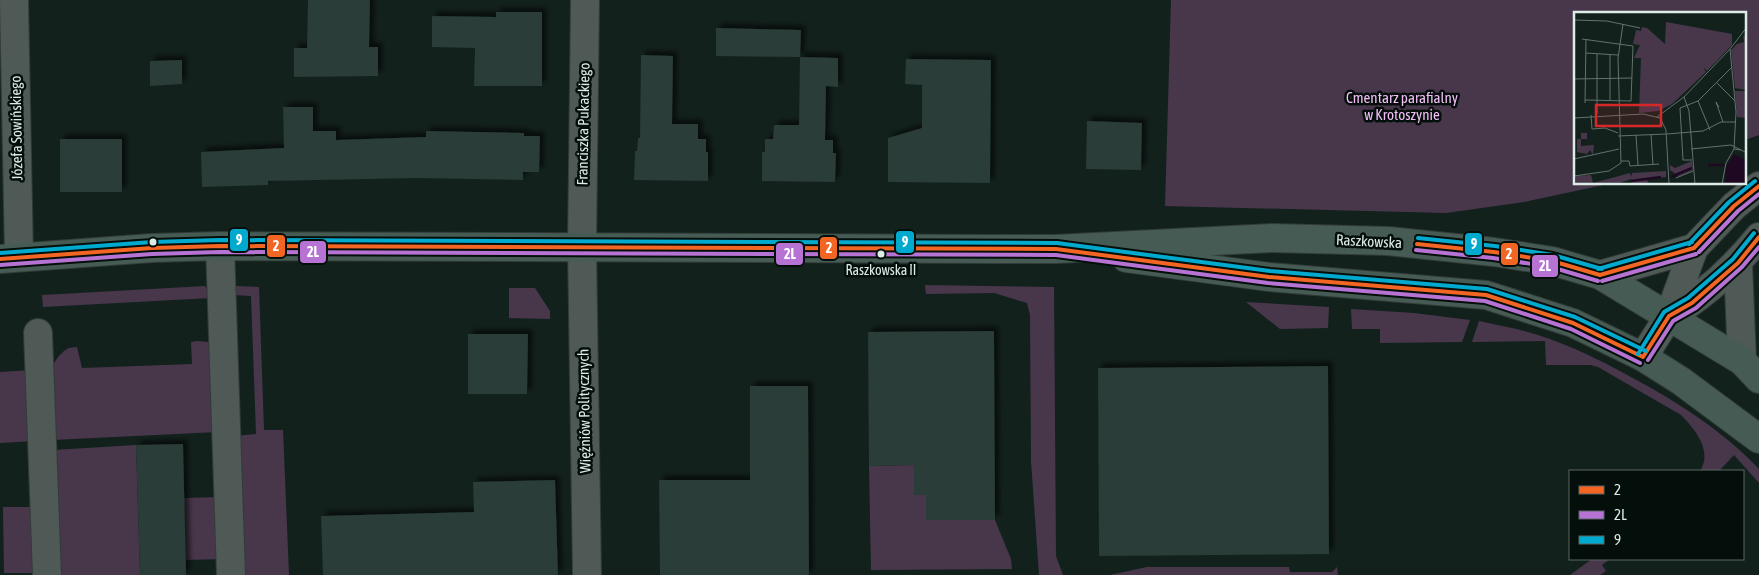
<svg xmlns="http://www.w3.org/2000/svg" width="1759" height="575" viewBox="0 0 1759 575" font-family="'Asap Condensed',sans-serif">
<defs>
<filter id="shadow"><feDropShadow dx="4.5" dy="-4.5" stdDeviation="2.5" flood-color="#0009"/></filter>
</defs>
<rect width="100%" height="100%" fill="#13211d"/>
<path fill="#48374b" d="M1171,0H1759V135L1745,140V14H1575V184H1608L1524,202L1446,213L1165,206Z
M925,285L1054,287L1056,556L1063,575H1039L1031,461L1030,315L1027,303L994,293L926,294Z
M205,286L211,298L43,307L42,295Z
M236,286L259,287L264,430H283L289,575H241L235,436L256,434L251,296L234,295Z
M509,288H535L550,311V319L509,318Z
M1246,302L1329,307L1328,328L1280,329Z
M1351,309L1414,313L1470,320L1462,342L1380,343V329H1352Z
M1479,321C1498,325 1519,329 1538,335C1570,345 1600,360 1629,376C1676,401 1722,430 1759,469V483L1734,455L1719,471H1700C1713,451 1695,429 1681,415L1598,367L1590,365H1546L1545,341L1472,342Z
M197,341L209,342L214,350L218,432L52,440L51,368L58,357L64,351L69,348L77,347L82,368L192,364L191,342Z
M32,370L34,441L0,443V372Z
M136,445L140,575H57L53,450Z
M914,465V495H926V520H995L1011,559L1012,569L871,570L869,466Z
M220,497L222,559L186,560L184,498Z
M3,507H37L39,573H4Z
M1592,559H1610L1602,565L1606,571L1600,575H1570Z
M1147,567H1289L1290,572H1332L1337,567L1338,575H1110Z"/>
<path fill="#293c38" filter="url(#shadow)" d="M308,0H370L369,47H378V76L294,77V48H307Z
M496,12H542V86H474L475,48L432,47V16L496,17Z
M716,28L801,30L800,57L716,56Z
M641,55L673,56L672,124H698V139H706V152H708V181L634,180L635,151H637L638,138H640Z
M800,57L838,58V87L826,86L825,140H833V153H836L835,182L762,181V152H765V139H773L774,125H799Z
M906,59L991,60L990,183L888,182V138L922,128V85L905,84Z
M182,60V84L150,86V61Z
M283,107H313V131H336V140L426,137V131L524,133V136H540L539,172H523V180L417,178L268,181V185L202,187L201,152L284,148Z
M1087,121L1142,123L1141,170L1086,169Z
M60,139H122V192H60Z
M994,331L995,520H926V495H914V465L869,466L868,332Z
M468,334H528L527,394H468Z
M1328,366L1329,554L1099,556L1098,368Z
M750,386H808L809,575H660L659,480H750Z
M183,444L186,575H140L136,445Z
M555,480L558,575H323L321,516L474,512L473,482Z"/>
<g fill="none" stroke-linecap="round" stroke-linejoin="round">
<defs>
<path id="minor" d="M14,0L19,257
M585,0L582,247L587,575
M220,246L231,575
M38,333L47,575"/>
<path id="tertiary" d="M1738,263L1742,361
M1600,275L1694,248
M1669,316C1704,296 1733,269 1759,237
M1643,357L1669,316L1694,248L1734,206L1759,186"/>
<path id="primary" d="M1126,258L1269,277L1486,295L1573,323L1643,357L1681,381L1759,439
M0,259L152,248L220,246L994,249H1056L1272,238L1388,241L1494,252L1552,261L1600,275L1742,361L1759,379"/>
</defs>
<use href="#minor" stroke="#313c38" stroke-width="30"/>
<use href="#tertiary" stroke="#313c38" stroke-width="30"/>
<use href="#primary" stroke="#313c38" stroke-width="30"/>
<use href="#minor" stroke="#4f5956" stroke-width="28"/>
<use href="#tertiary" stroke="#4f5956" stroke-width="28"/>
<use href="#primary" stroke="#475b55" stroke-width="28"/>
<defs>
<path id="bus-1" d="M1417,244L1494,252L1552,261L1600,275
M1694,248L1734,206L1759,186
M0,259L152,248L220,246L1056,249L1269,277L1486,295L1573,323L1643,357
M1600,275L1694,248
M1643,357L1669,316L1692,303L1738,263L1759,237"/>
<path id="bus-2" d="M1416,250L1493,258L1551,267L1598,281
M1699,252L1738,211L1759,194
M0,265L152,254L220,252L1056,255L1268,283L1485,301L1571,329L1640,363
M1602,281L1696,254
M1648,360L1673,321L1696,308L1742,267L1759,247"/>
<path id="bus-3" d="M1418,238L1495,246L1553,255L1602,269
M1689,244L1729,202L1755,181
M0,253L152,242L220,240L1057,243L1270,271L1487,289L1575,317L1646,351
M1598,269L1692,242
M1638,354L1664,312L1688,298L1733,259L1754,233"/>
</defs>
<use href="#bus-1" stroke="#040e0a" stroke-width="8"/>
<use href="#bus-2" stroke="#040e0a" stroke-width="8"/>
<use href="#bus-3" stroke="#040e0a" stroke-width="8"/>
<use href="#bus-1" stroke="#f26522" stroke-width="4"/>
<use href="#bus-2" stroke="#b673d3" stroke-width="4"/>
<use href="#bus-3" stroke="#00a9ce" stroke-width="4"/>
</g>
<g fill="#ddece7" stroke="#040e0a" stroke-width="2">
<circle cx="153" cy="242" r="4.5"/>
<circle cx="881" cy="254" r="4.5"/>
</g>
<g text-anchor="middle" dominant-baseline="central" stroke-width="5" stroke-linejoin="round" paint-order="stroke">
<g font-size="14" fill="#ddece7" stroke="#040e0a">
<text x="881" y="270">Raszkowska II</text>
</g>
<g font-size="15" fill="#f4bff9" stroke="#040e0a">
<text x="1402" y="97">Cmentarz parafialny<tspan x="1402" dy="17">w Krotoszynie</tspan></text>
</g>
<g font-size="15" fill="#ddece7" stroke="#040e0a">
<text transform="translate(583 124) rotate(-89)">Franciszka Pukackiego</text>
<text transform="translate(16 128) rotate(-91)">Józefa Sowińskiego</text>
<text transform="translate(1369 241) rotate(3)">Raszkowska</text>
<text transform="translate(584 411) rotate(-91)">Więźniów Politycznych</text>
</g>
</g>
<g transform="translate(1574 12)">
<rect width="172" height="172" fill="#13211d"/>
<path d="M92,10L158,22V33L133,59L129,55L132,60L98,92L84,99L65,101L67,46H60L66,33L59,32L62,18L67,19L68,15L73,16L91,32ZM169,24L172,25V78L161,76L157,38L163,32L170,30ZM161,79H172V106L163,105ZM7,121H13V127H7V134L20,133L19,143L16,138L13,142L3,140V127H7ZM118,149L119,158L105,164L96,158V153L101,156ZM92,159V165L73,166L74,172H58L57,167L43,172H2V164L17,163L19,171L56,161L57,165L58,161Z" fill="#48374b"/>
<path d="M160,142L172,148V172H151L152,155Z" fill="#1f0822"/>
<path fill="none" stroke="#1f0822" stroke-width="2.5" d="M134,153H150M97,165L118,156M57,169L87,165"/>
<path fill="none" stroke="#64726e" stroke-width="1" d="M0,8L33,9L66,16M8,27L59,34L57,89L11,88M156,37L162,100L160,137L167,138M12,41L44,43M23,42V102M0,67L58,66M143,71L161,89M110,85L115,99L121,172M36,88V43M124,89L136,118M11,91L12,27M145,95L142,90L149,110M17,103L18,117L31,116L44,121M83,105L110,85L156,37L173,15M0,106L69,102L86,106L92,118L95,172M77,122L79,153M93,122L129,119L147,110H162M62,123L64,153M44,124L92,122M117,137L157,133L173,141M0,147L45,137M118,148H109L106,96L124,89L158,55M47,149H55L56,154L85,152M0,164L35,159L47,151L44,46L49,12M102,166L119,159M148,172L152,151L160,137"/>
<path fill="#d62828" fill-opacity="0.15" stroke="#d62828" stroke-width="2.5" d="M22,93H87V114H22Z"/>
<rect width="172" height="172" fill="none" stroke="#ddece7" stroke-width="2.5"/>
</g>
<g stroke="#040e0a" stroke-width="2">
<rect x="229" y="228" width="20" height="24" rx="5" fill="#00a9ce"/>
<rect x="895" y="230" width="20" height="24" rx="5" fill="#00a9ce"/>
<rect x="1464" y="232" width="19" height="24" rx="5" fill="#00a9ce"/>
<rect x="266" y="234" width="20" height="24" rx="5" fill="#f26522"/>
<rect x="819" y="236" width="19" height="24" rx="5" fill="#f26522"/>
<rect x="299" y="240" width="28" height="24" rx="5" fill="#b673d3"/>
<rect x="775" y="242" width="29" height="24" rx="5" fill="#b673d3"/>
<rect x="1500" y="242" width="19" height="24" rx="5" fill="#f26522"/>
<rect x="1531" y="254" width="28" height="24" rx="5" fill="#b673d3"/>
</g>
<g font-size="14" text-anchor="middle" font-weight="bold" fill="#fff">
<text x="239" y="245">9</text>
<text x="905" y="247">9</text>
<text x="1474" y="249">9</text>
<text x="276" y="251">2</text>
<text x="829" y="253">2</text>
<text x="313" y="257">2L</text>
<text x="790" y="259">2L</text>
<text x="1509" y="259">2</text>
<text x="1545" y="271">2L</text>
</g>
<rect x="1569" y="470" width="175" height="90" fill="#040e0a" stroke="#5b6762"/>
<rect x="1579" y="486" width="25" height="8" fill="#f26522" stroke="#5b6762"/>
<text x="1614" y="495" font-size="15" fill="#ddece7">2</text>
<rect x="1579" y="511" width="25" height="8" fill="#b673d3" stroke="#5b6762"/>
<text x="1614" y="520" font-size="15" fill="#ddece7">2L</text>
<rect x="1579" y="536" width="25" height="8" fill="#00a9ce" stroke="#5b6762"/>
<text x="1614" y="545" font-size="15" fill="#ddece7">9</text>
</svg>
